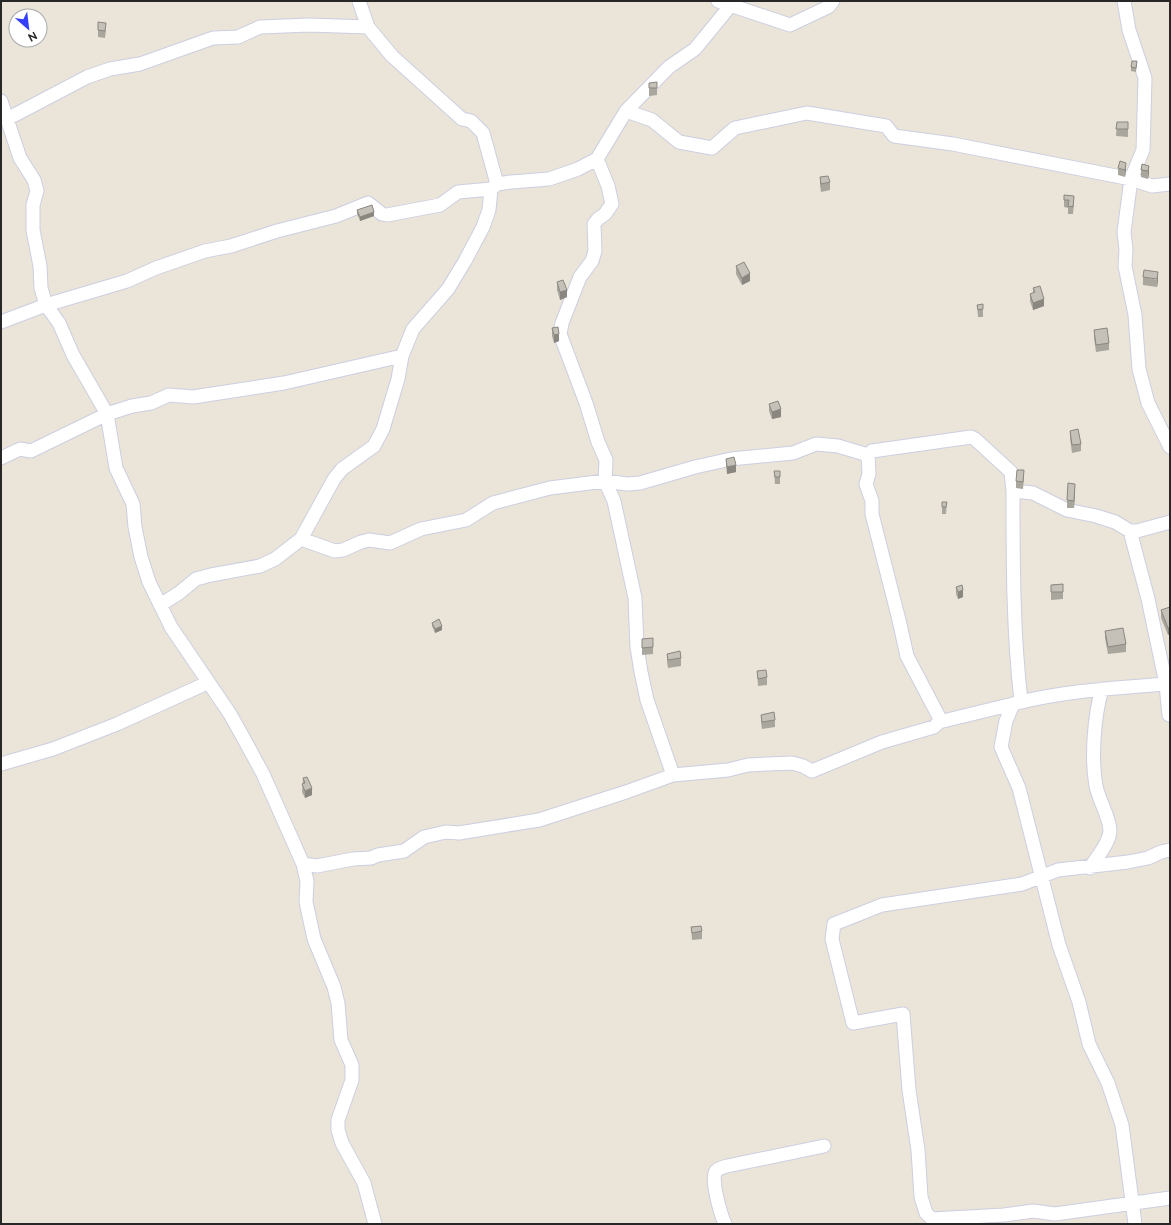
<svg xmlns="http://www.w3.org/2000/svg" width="1171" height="1225" viewBox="0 0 1171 1225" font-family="Raleway,sans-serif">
<rect width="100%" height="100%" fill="#eae5d8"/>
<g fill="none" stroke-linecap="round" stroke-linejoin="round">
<defs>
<path id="minor" d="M359,1L368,27L392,56L462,119L471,121L483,133L497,184
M718,1L790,25L828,7L833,1
M1124,1L1129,30L1145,78L1143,150L1131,179L1124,232L1126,250L1125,266L1135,315L1139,369L1148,403L1170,447
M1,101L20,158L34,180L37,191L33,205V230L40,266L41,288L46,305L59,323L73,355L107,414L116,468L133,504L135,527L141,557L149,582L171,627L230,714L244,739L263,774L303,864L307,881L306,902L314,939L334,987L338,1003L341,1040L352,1065V1080L338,1120V1130L342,1143L364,1183L375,1224
M626,111L652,120L679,142L712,148L735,128L807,113L886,126L894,136L953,144L1131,179L1152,186L1170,184
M7,119L87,77L110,69L140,64L213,38L238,37L260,27L309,25L368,27
M597,159L608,186L612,204L605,214L598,219L594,224L595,251L592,261L580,277L562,323L560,334L586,403L598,442L606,460L605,481L614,501L635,598L637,647L641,672L647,700L673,775
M1,322L46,305L127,281L156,268L205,251L231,246L277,231L336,216L368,203L382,214L387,215L440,205L458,192L491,189
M1,458L20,449L31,451L107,414L132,406L151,403L169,395L193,397L284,383L402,356
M1013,491C1013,561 1013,632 1021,701
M1130,531L1148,599L1166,684
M301,539L335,551L343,550L361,542L369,540L390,543L421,529L466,520L493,503L550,488L605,481L627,484L640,483L695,467L731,459L793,453L816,444L838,446L868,455
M160,605L179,593L196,579L211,575L260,566L275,559L301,539L334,479L342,469L374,446L383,429L398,379L402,356L413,329L448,289L465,261L483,227L489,210L491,189L497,184L511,182L549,179L578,169L597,159L626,111L669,67L695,49L731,5
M939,722L1013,704
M1,764L53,749L117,724L207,683
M1170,850L1161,852L1148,858L1128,862L1058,870L1022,884L882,905L834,924L832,939L853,1023L903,1014L909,1090L918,1150L921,1197L926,1213L932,1219L1004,1215L1033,1211L1055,1214L1170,1198
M303,864L317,866L353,859L371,858L378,855L404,851L424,837L446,832L459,833L539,820L626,792L673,775L728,770L748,765L792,763L803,766L812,771L882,742L934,727L939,722V717L907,656L899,620L872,514V501L866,484L869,474L868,455L872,451L971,437L975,439L1011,472L1013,491L1033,493L1067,510L1096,516L1115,522L1130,531H1137L1170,522
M1090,868C1096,858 1110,843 1110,830C1109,815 1099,801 1096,786C1091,759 1094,716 1102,689
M725,1224C721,1215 710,1179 716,1171C719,1168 724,1167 727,1166L824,1146
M1135,1224L1122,1125L1108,1083L1089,1044L1079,1002L1059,945L1019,788L1001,747L1006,721L1013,704C1062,691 1115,688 1166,684L1169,715"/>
</defs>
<use href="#minor" stroke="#cdcee1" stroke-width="15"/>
<use href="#minor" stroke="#fff" stroke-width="13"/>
</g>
<path fill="#a9a69e" d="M98,30H106L105,38L98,37Z
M1137,65L1136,72L1131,71V67Z
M649,83L657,88V95L649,96Z
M1117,122H1128V137L1116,136Z
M1149,166V173L1148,179L1141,177V170Z
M1118,168L1126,170L1125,177L1118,175Z
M820,177L830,182V190L821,192L820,185Z
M1064,195L1074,203L1073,214H1068V208L1064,207Z
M357,210L374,216L360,221L357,214Z
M736,266L750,281L742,285L736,274Z
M1143,277L1158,280L1157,287L1143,285Z
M557,282L567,297L560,300L557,290Z
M1033,288L1044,306L1033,310L1030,301V294L1033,293Z
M977,305L983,309V317H978Z
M552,328L559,341L554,343L552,336Z
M1094,330L1109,343V350L1096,352L1094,338Z
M769,404L781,417L772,419L769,411Z
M1070,431L1081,444V451L1072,453L1070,438Z
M726,459L736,472L727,474L726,466Z
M774,471L780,477V484H775Z
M1024,478L1023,489L1016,488V481Z
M1075,491L1074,508H1067V500Z
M942,502H947L946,514H942Z
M1063,584V599L1051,600V585Z
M956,587L963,597L958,599L956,594Z
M1170,607L1168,635L1161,618V610Z
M432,623L442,630L435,633L432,626Z
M1105,631L1126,644V652L1108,654L1105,638Z
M642,639L653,647V654L642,655Z
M667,654L681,658V666L668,668L667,661Z
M1169,659H1170V675L1169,667Z
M757,671L767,677V685L758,686Z
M761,715L775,720V727L762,729L761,722Z
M303,778L312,795L305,798L302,792Z
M691,927L702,931V939L692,940Z"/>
<path fill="#8a8781" d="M1126,163V170L1125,177V170Z
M1149,166V173L1148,179V171Z
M374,212V216L360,221V217Z
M1158,272V280L1157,287V279Z
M750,273V281L742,285V278Z
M567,290V297L560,300V292Z
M1044,299V306L1033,310V303Z
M559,334V341L554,343V335Z
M781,409V417L772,419V412Z
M736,465V472L727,474V467Z
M1075,484V491L1074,508V501Z
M963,590V597L958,599V592Z
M442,626V630L435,633V629Z
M1170,627V634L1168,635V628Z
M312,788V795L305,798V791Z"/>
<path fill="#c5c1b8" stroke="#8a8781" d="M98,22L106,23L105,31L98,30Z
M1132,61H1137L1136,68L1131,67Z
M657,82V88H649V83Z
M1117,122H1128V129H1116Z
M1120,161L1126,163L1125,170L1118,168Z
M1142,164L1149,166L1148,171L1141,170Z
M828,176L830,182L821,184L820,177Z
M1064,195L1074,196L1073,207L1068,206L1069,200H1064Z
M372,205L374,212L360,217L357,210Z
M744,262L750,273L742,278L736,266Z
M1144,270L1158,272L1157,279L1143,277Z
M563,280L567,290L560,292L557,282Z
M1040,286L1044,299L1033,303L1030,294L1035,292L1033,288Z
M983,304V309L978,310L977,305Z
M558,327L559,334L554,335L552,328Z
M1107,328L1109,343L1096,345L1094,330Z
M778,401L781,409L772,412L769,404Z
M1078,429L1081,444L1072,445L1070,431Z
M734,457L736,465L727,467L726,459Z
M1017,470H1024L1023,482L1016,481Z
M774,471H780V477H775Z
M1068,483L1075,484L1074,501L1067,500Z
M942,502H947L946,507H942Z
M1063,584V592H1051V585Z
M962,585L963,590L958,592L956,587Z
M1170,607V627L1168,628L1161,610Z
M439,619L442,626L435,629L432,623Z
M1123,628L1126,644L1108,647L1105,631Z
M653,638V647L642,648V639Z
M680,651L681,658L668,660L667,654Z
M766,670L767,677L758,679L757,671Z
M774,712L775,720L762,722L761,715Z
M307,777L312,788L305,791L302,784L305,783L303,778Z
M701,926L702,931L692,933L691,927Z"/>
<rect width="1171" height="1225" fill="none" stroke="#272727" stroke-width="4"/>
<g transform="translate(28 28) rotate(152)"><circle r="19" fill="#ffffff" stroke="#a9a9a9"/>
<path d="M0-3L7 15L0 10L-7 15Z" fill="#343efb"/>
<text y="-6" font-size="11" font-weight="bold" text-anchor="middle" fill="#272727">N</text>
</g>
</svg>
